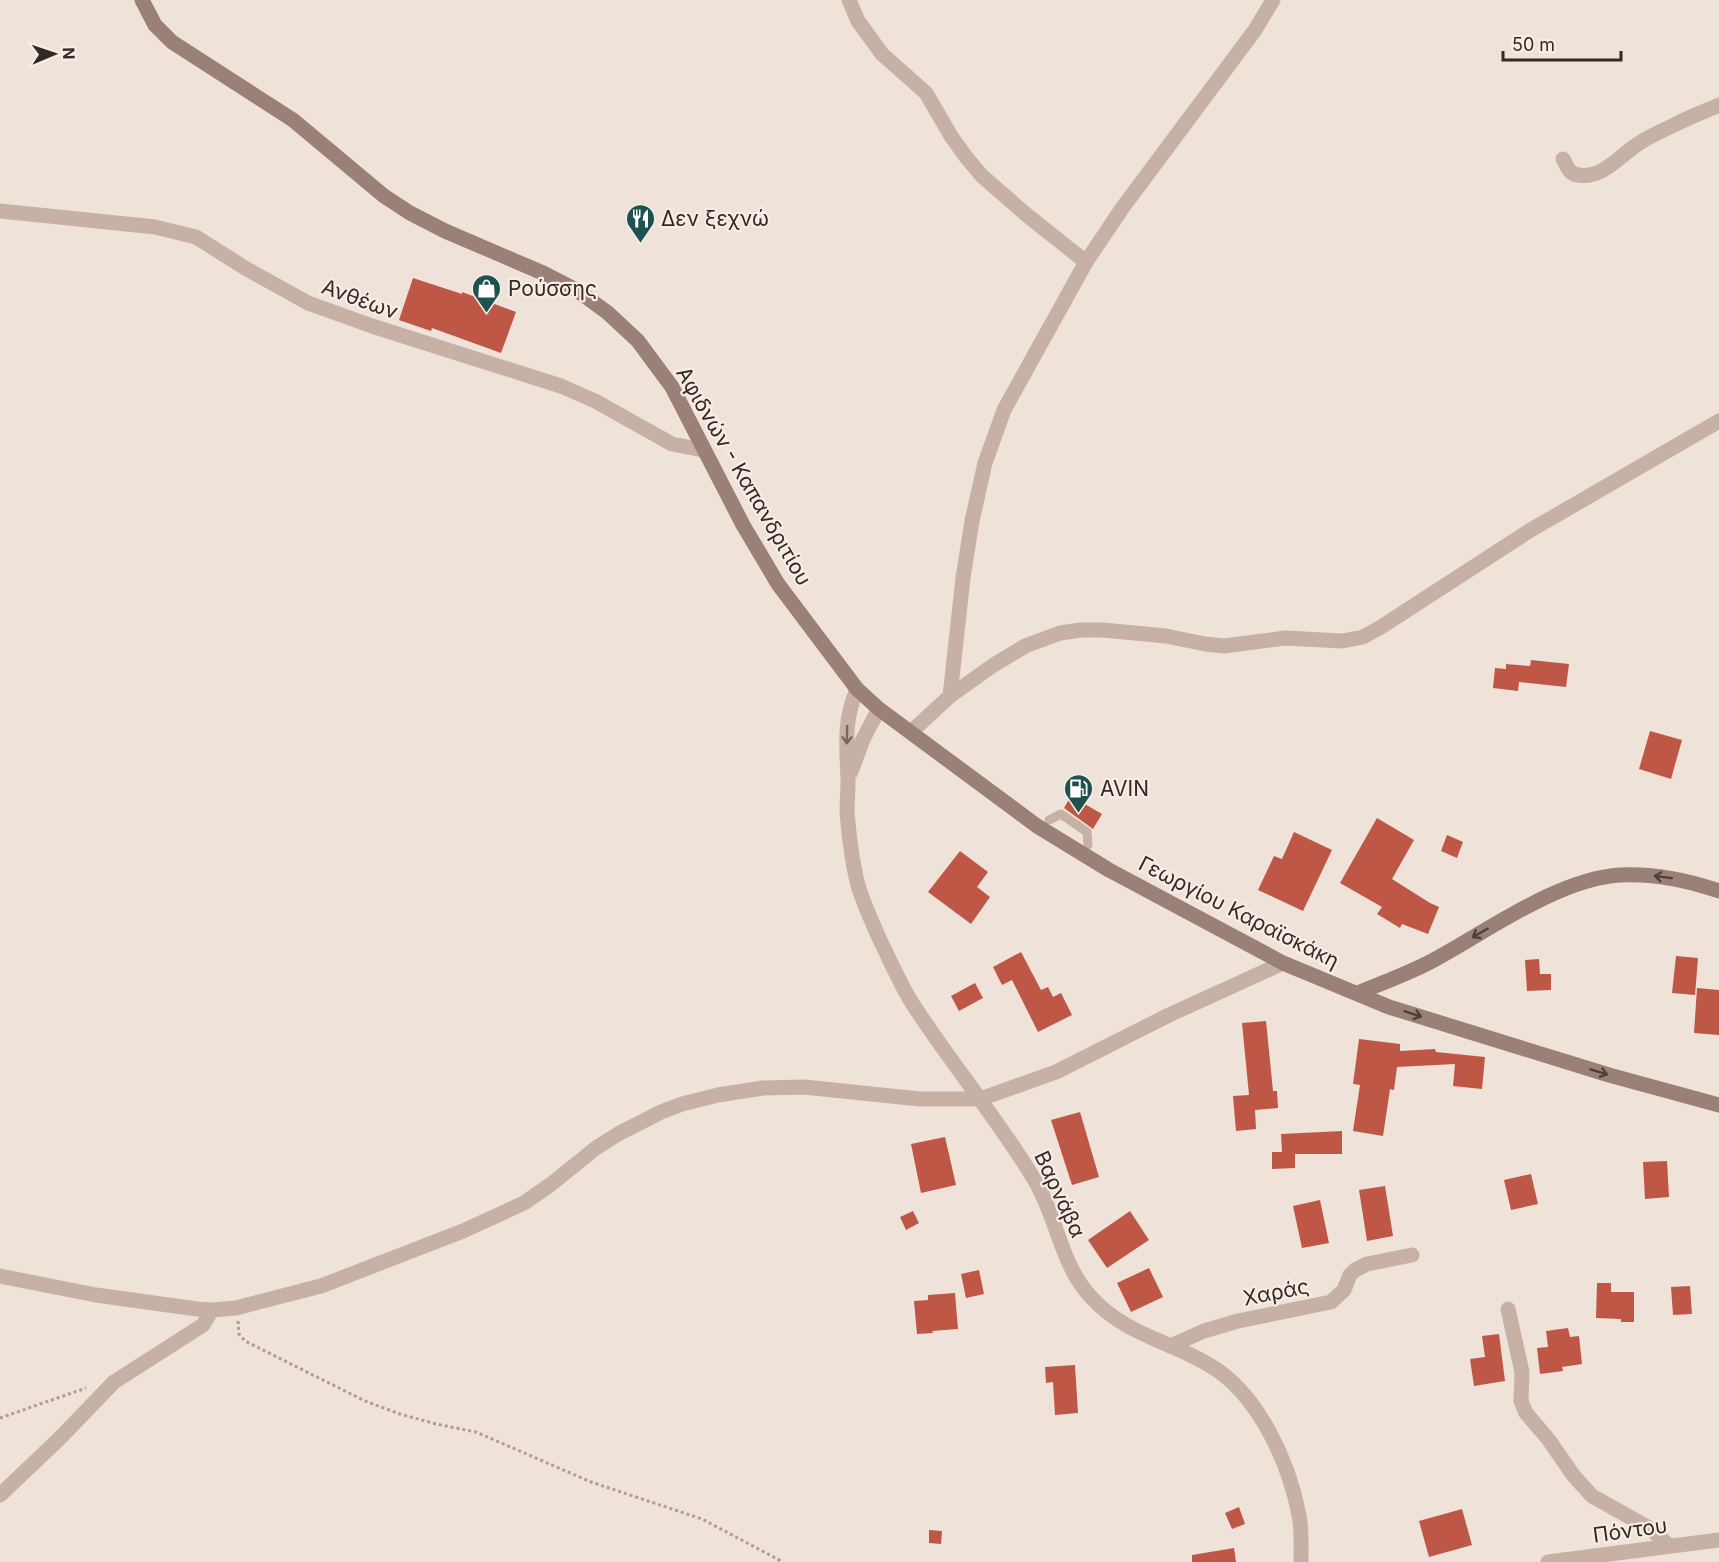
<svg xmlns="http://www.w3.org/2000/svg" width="1719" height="1562" viewBox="0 0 1719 1562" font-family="Inter,sans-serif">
<rect width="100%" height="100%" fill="#efe2d9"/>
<path fill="#bf5747" d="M413,278L462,294V292L516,312L501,353L432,328L431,331L399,320Z
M1531,660L1569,664L1566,687L1519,682L1518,691L1493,688L1495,668L1506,669V664L1530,666Z
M1650,731L1682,740L1671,779L1639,769Z
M1071,796L1102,814L1093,829L1064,808Z
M1377,818L1414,840L1392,879L1430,903L1439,907L1428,934L1402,924L1400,928L1377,914L1382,907L1340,883Z
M1294,832L1332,850L1303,911L1258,890L1274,856L1282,859Z
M1447,835L1463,842L1457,858L1441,851Z
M960,851L988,872L977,887L990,897L971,924L928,892Z
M1021,952L1041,990L1048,987L1053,997L1061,993L1072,1015L1038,1032L1012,980L1002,985L993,967Z
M1676,956L1698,958L1695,995L1672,993Z
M1539,959L1540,974H1551V990L1527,991L1525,960Z
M975,983L983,998L959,1011L951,996Z
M1697,988L1719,990V1035L1694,1033Z
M1266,1021L1273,1091H1277L1278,1108L1255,1110L1256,1129L1236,1131L1233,1096L1249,1095L1242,1023Z
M1359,1039L1400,1044V1051L1435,1049L1436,1052L1485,1057L1482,1089L1453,1086L1455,1064L1397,1067L1394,1090L1390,1089L1383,1136L1353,1131L1360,1085L1353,1084Z
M1080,1112L1099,1177L1072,1185L1051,1120Z
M1342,1131V1154H1295V1168L1272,1169V1152H1282L1281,1134Z
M945,1137L956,1185L921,1193L911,1144Z
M1667,1161L1669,1197L1645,1199L1643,1162Z
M1531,1174L1538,1204L1511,1210L1504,1180Z
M1385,1186L1393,1236L1367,1241L1359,1190Z
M1320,1200L1329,1243L1302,1248L1293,1206Z
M913,1211L919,1223L906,1230L900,1217Z
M1130,1211L1149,1240L1107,1268L1088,1240Z
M1149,1268L1163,1297L1131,1312L1117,1283Z
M979,1270L984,1294L966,1298L961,1274Z
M1597,1283H1611V1292H1634V1322H1621V1319L1596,1318Z
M1690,1286L1692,1314L1673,1315L1671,1287Z
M955,1293L958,1329L932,1331L933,1333L917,1334L914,1301L928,1300V1295Z
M1568,1328L1570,1337L1579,1336L1582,1364L1562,1367L1563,1371L1540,1374L1537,1348L1548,1347L1546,1331Z
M1499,1334L1505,1381L1474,1386L1470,1359L1485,1357L1482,1336Z
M1075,1365L1078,1413L1055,1415L1053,1382L1046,1383L1045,1367Z
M1239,1507L1245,1524L1232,1529L1225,1513Z
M1462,1509L1472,1545L1429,1557L1419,1521Z
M929,1530L942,1531L941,1544L929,1543Z
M1234,1548L1236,1562H1192V1555Z"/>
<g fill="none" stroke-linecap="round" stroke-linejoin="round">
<path stroke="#b29b90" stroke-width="3" stroke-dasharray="3 3" stroke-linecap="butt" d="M238,1321L239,1334L245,1341L365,1401L400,1414L436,1424L476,1432L591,1482L702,1519L783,1562
M0,1418L86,1388"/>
<path stroke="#c7b1a5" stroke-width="9" d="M1049,820L1061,814L1087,832L1088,845"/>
<path stroke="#c7b1a5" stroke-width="15" d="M849,0L858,21L882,54L926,93L951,136L966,157L982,176L1028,216L1086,262
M1563,159C1567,166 1569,174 1578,175C1601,179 1619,157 1635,146C1646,138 1659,132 1672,126C1687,118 1703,112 1719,105
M0,211L155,227L196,237L245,268L308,303L372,326L561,386L595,401L672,444L703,450
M950,696L963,578L972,521L985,463L1004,410L1086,262L1123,207L1255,30L1273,0
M911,732L950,696L992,666L1025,646L1060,633L1081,630H1103L1166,636L1205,644L1224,646L1285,638L1342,641L1363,637L1381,627L1529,531L1719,421
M0,1276L96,1295L197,1309L212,1310L236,1308L321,1286L463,1231L524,1203L550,1185L596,1148L618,1134L661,1112L682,1104L718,1095L763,1088L804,1087L920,1099H980L1056,1072L1169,1015L1283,963
M1508,1309L1522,1372L1521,1401L1526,1413L1549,1440L1573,1475L1592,1496L1651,1529L1668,1545
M1170,1346L1204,1331L1238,1321L1331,1302L1344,1290L1350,1275L1355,1270L1367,1264L1412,1255
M0,1495L60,1438L114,1382L203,1325L212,1310
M1548,1562L1719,1540"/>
<path stroke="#c7b1a5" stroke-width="15" d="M857,689C843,723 847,746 848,781C848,792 847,802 847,812C849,835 852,863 858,885C863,903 872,921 879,938C890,960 899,982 912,1003C951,1063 997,1118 1034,1179C1057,1216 1060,1263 1090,1296C1126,1336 1169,1340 1211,1366C1259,1395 1289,1463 1299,1515C1302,1531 1301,1546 1301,1562
M851,772L863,739L879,709"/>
<path stroke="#9a8077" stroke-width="15" d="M142,0L155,25L172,42L293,120L384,196L410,213L445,231L543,273L578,291L608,313L638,341L672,387L743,525L778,584L857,689L879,709L1037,826L1109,870L1283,963L1389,1007L1609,1075L1719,1105
M1358,993C1382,983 1407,974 1430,962C1485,933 1557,879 1620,875C1655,873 1687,880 1719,891"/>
</g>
<defs><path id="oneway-shaft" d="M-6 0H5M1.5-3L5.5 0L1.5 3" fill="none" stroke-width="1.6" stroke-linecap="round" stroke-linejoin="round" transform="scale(1.5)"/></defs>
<use stroke="#76665f" href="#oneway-shaft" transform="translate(847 735) rotate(91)"/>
<g stroke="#4d3f3a">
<use href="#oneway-shaft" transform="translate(1663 877) rotate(-173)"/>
<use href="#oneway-shaft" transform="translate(1480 933) rotate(150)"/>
<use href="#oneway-shaft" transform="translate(1413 1014) rotate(18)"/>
<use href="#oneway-shaft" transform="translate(1599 1072) rotate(17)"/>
</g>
<defs>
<symbol id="restaurant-pin" viewBox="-11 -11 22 30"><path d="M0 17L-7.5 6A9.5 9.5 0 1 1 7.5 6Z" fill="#1e5250" stroke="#f8ede4"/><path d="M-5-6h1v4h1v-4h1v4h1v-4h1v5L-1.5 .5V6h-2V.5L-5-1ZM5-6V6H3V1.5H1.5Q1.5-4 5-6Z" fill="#fff"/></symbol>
<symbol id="shop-pin" viewBox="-11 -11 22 30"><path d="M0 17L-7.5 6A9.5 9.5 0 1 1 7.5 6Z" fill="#1e5250" stroke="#f8ede4"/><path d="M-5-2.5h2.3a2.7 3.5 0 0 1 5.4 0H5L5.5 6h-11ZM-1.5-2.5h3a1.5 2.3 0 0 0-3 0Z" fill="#fff"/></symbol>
<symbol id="fuel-pin" viewBox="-11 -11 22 30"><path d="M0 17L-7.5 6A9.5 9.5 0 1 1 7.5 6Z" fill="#1e5250" stroke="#f8ede4"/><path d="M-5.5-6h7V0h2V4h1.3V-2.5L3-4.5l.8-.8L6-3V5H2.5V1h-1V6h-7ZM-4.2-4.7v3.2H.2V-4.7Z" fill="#fff"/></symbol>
</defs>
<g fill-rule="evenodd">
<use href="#restaurant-pin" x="624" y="202" width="33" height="45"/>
<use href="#shop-pin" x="470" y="272" width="33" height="45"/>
<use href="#fuel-pin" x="1062" y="772" width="33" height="45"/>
</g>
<g text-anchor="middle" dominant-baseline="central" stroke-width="4.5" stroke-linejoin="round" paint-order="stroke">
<g font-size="21" fill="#332926" stroke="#f8ede4" text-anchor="start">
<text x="661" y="218">Δεν ξεχνώ</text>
<text x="508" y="288">Ρούσσης</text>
<text x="1100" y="788">AVIN</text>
</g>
<g font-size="21" fill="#332926" stroke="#f8ede4">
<text transform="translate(360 299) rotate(20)">Ανθέων</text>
<text transform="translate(744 476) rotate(60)">Αφιδνών - Καπανδριτίου</text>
<text transform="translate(1239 912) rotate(27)">Γεωργίου Καραϊσκάκη</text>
<text transform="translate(1060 1194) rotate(65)">Βαρνάβα</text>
<text transform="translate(1276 1292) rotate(-11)">Χαράς</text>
<text transform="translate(1630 1530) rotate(-8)">Πόντου</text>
</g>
</g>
<g transform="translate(54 54) rotate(88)" stroke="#f8ede4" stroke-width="4.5" paint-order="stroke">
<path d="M0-4.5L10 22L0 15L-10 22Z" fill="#332926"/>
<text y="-9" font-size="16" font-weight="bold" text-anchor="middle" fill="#332926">N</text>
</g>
<path d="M1503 51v9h118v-9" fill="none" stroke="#332926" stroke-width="3"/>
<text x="1512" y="51" font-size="18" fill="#332926" stroke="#f8ede4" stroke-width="4.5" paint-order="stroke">50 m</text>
</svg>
